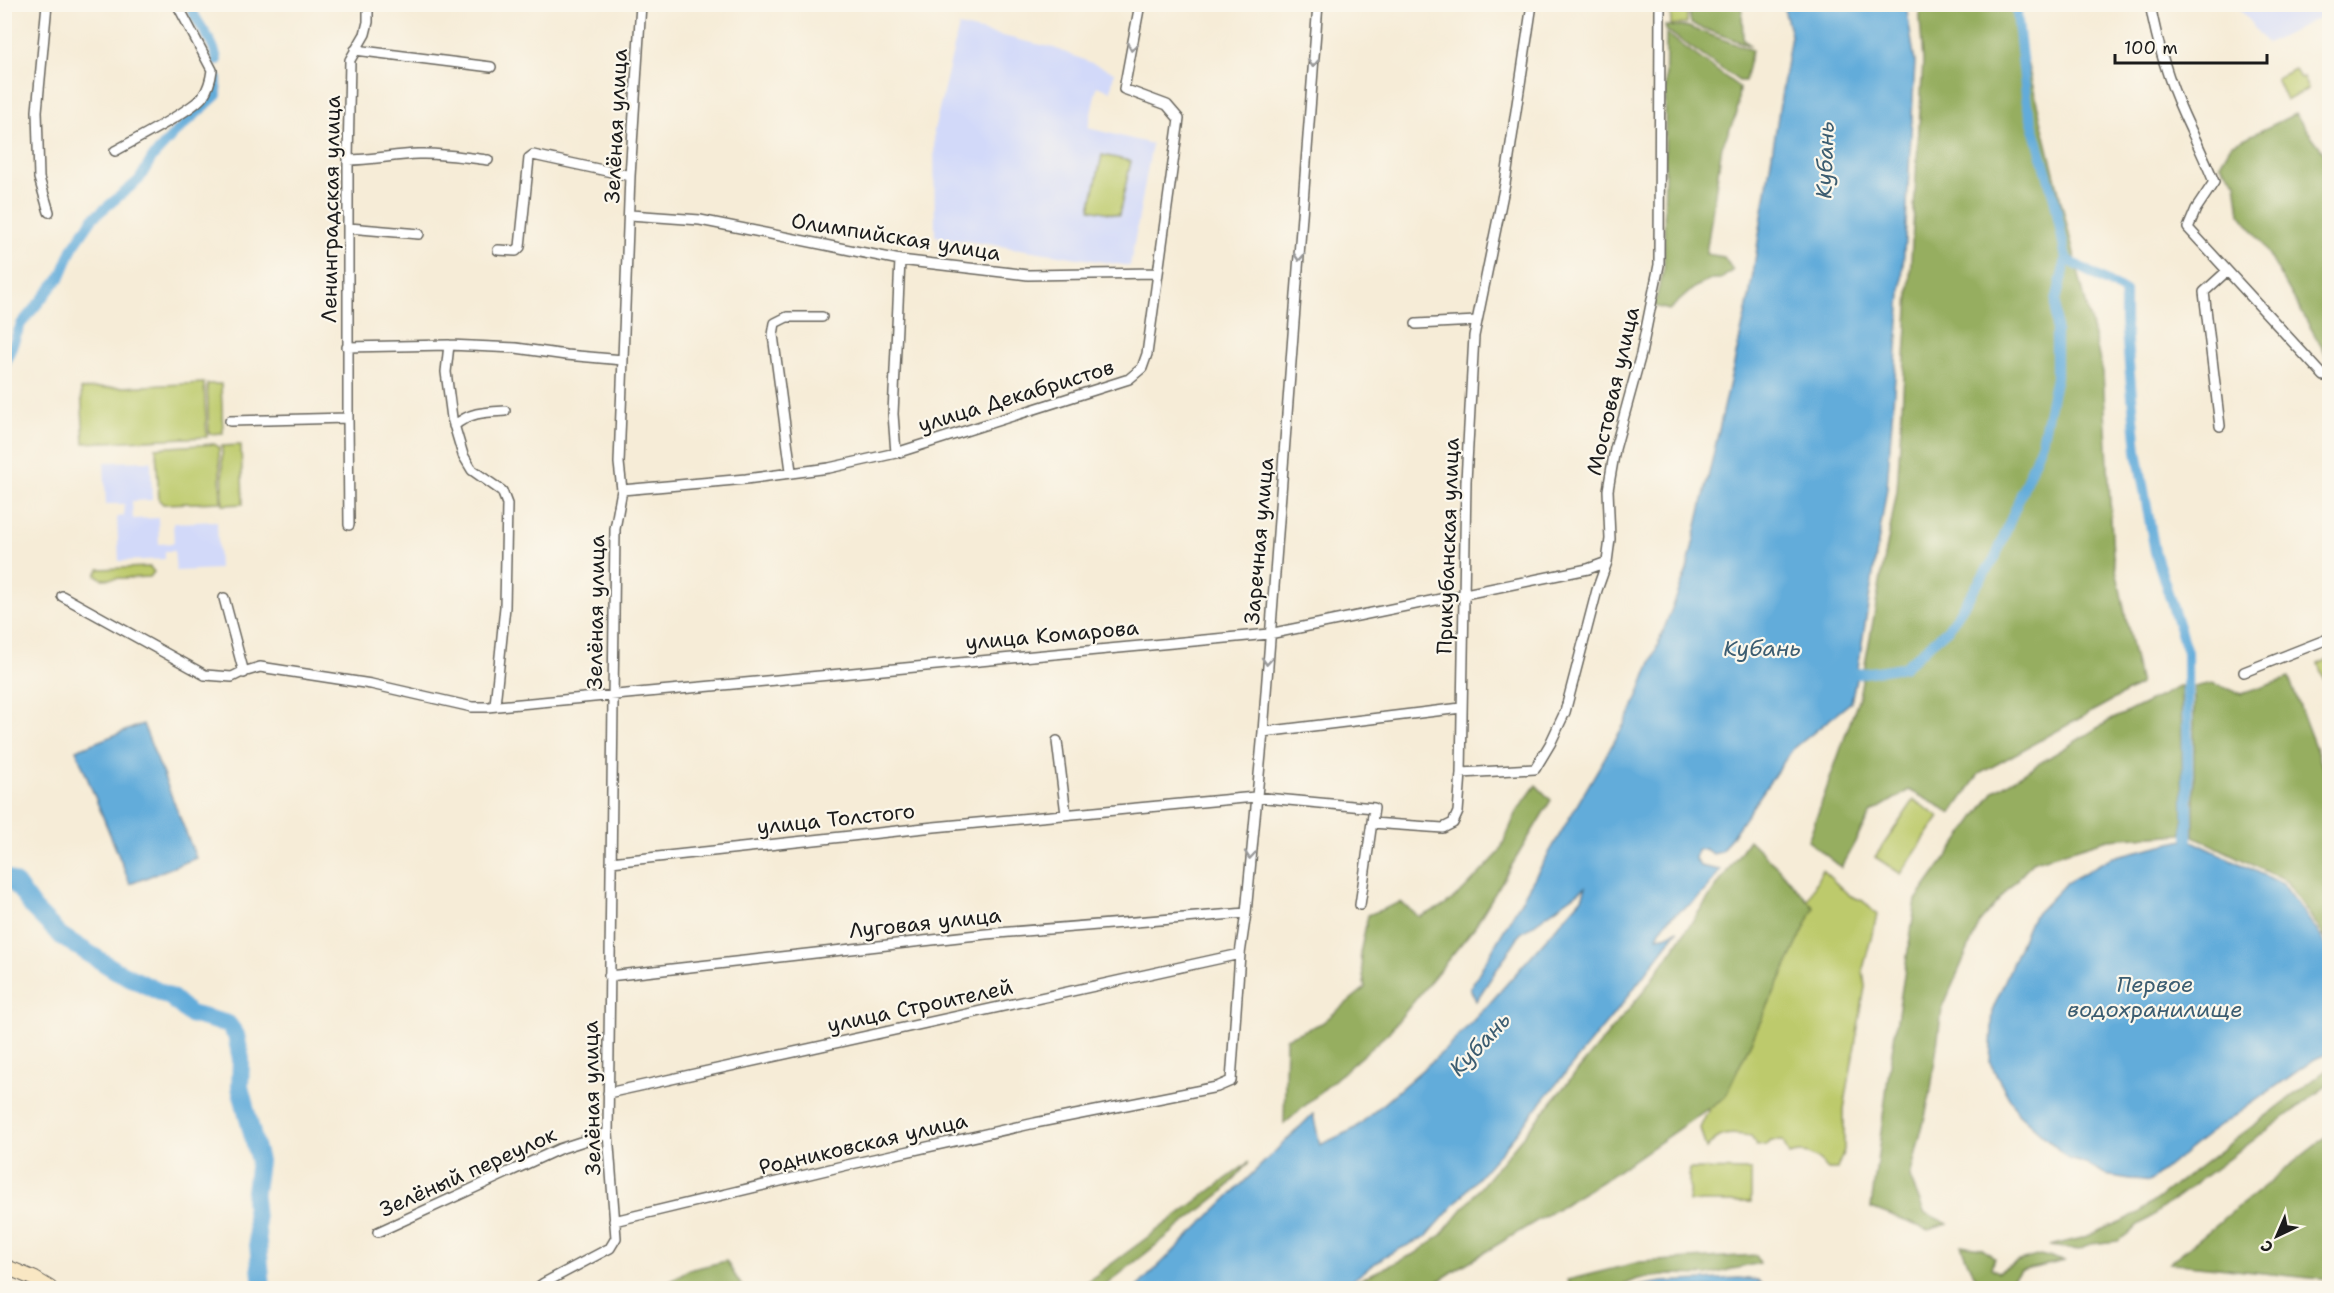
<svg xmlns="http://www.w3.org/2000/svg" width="2334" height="1293" viewBox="0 0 2334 1293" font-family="'Shantell Sans',sans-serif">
<rect width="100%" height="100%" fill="#fbf7ec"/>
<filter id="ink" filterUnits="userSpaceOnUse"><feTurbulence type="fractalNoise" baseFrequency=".0167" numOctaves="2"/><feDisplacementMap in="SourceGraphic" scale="12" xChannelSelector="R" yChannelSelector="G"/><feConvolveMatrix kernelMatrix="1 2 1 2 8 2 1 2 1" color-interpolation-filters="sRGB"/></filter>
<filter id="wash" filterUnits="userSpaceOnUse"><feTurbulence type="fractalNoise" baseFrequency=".008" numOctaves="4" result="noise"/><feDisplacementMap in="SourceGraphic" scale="24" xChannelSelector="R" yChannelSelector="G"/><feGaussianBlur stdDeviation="1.35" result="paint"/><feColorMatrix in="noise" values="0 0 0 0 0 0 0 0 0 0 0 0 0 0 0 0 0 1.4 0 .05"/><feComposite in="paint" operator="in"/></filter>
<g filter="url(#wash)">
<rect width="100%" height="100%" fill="#f6ecd7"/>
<path fill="#d2d9f9" d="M2237,5H2329V13L2267,44Z
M959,26L1054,48L1114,72L1111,91L1097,86L1088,128L1152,144L1130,266L935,236L934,130Z
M151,461L152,500L132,501L133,519L158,518L159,544L174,543L173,523L217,521L219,569L176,571L174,551H165V559L119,561L117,517L124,516V504H106L104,462Z"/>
<path fill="#bdca6c" stroke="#6c7344" stroke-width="1.5" d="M1687,6V24L1671,25L1670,7Z
M2295,69L2300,79L2303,78L2308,89L2286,101L2276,78Z
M1102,155L1131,161L1119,215L1090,209Z
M204,383L207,437L84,443L81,389Z
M207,384H221L223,433L209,434Z
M214,444L219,447L221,502L163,504L159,500L156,448Z
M241,445L243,504L223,505L222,446Z
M150,567L154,572L150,577L102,579L96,575L99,569Z
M2329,659V694L2318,664Z
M1914,800L1939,817L1901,874L1875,857Z
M1822,870L1849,895L1863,901L1877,915L1863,969L1865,987L1844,1109V1150L1837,1169H1828C1815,1156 1808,1149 1789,1155L1783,1141H1771L1767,1145L1756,1146L1751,1136C1729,1133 1721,1131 1706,1149L1700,1128Z
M1689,1169L1751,1170V1202H1689Z"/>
<path fill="#96ae60" stroke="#59653e" stroke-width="1.5" d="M1688,5H1740L1742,10L1743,39L1751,46L1691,24Z
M1919,5H2013L2103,373L2113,555L2140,685L1979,774L1952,813L1909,790L1871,813L1841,867L1808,841L1859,697L1897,491L1923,61Z
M1665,26L1689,27L1752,50L1745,81H1739L1666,30Z
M1666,33L1739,87L1737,113L1722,146L1706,254L1724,257L1733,270L1721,279H1713L1695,287L1669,310L1654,306L1664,268Z
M2295,114L2329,159V360L2261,241L2240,214L2236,182L2220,164L2231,145Z
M2289,678L2329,784V943L2286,881L2194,836V687L2212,683L2242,694Z
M2181,686L2183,834L2108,839L2032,862L1980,922L1942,1009L1930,1096L1910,1177L1924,1212L1948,1224L1928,1230L1871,1208L1889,1070L1916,900L1994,791L2109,721Z
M1536,785L1551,800L1474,928L1388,1033L1284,1124L1286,1038L1322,1023L1365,988L1360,953L1368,915L1401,902L1419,917L1444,906L1464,890L1499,853L1517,811Z
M1749,840L1780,870L1814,908L1725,1097L1601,1182L1457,1269L1428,1288H1342L1416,1253L1440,1236L1643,992Z
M2329,1068V1084L2118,1241L2091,1244L2079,1250L2049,1246L2082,1238L2136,1215Z
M2329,1134V1280L2169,1263Z
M1249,1162L1223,1192L1102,1288H1079Z
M1961,1245L1981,1248L1994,1257L1991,1268L1998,1272L2016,1262L2040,1255L2065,1261L2020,1271L2003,1288C1974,1289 1970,1268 1961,1245Z
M1756,1255L1760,1263L1708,1275L1669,1274L1638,1279L1616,1288H1570L1567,1280L1640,1262Z
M726,1261L743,1288H658L688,1270Z"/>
<path fill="#62acda" stroke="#3f647b" stroke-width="1.5" d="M1783,5H1906L1915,62L1906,224L1887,488L1857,674L1851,702L1792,750L1721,852L1713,854L1705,849L1697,850L1695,859L1700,866L1720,870C1712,882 1704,894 1692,903C1676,915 1666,916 1657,937L1668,935L1678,930L1626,999L1504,1148L1427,1236L1385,1256L1342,1288H1136L1313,1114L1320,1145L1354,1129L1446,1049L1489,1004L1582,898L1586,887L1520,934L1476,1001L1470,988L1632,711L1687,570L1749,298L1791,35Z
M143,724L196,858L130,884L76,750Z
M2188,839L2283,884L2323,939L2329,955V1053L2315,1059L2208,1134L2149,1182L2105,1175L2086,1164L2069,1159L2018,1113L1990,1063L1993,1009L2031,919L2066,883L2112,857Z
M1739,1278L1758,1280L1764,1288H1629L1662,1282Z"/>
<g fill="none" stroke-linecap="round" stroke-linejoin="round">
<path stroke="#62acda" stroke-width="10" d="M189,4C196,24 215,40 217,61
M2016,4L2027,104L2055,202L2066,259
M4,367L21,324L61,276L73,247L93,218L139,180L152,158L174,134L217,95V78
M1857,674L1904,667L1948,629L1996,556L2042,442L2056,377V301L2066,259L2125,292V320L2137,451L2155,552L2187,652L2188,839"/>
<path stroke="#62acda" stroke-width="18" d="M4,877L16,884L33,908L61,936L117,971L172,998L190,1014L228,1024L236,1035L241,1059L240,1087L259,1161L254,1198L262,1288"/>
</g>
</g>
<g filter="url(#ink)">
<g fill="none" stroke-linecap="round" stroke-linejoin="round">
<defs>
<path id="street" d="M47,4L37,111L39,178L49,212
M2150,4C2157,42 2168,80 2184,115C2194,137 2205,159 2214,182L2196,209L2188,228L2324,376
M355,50L491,67
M115,151C134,140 192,111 203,96C208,89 211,78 212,70L177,4
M348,160C371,160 394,155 418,154C441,153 465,157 488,160
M630,215L700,220L900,260L1028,275L1157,273
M349,228L419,234
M498,250L516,251L520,247L529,158L533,155L630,176
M1416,324L1477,321
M449,345L446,372L452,418L463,455L472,470L502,491L507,504L505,607L495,705
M347,347L449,345L516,348L566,355L623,360
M348,418L349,525
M230,421L348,418V160L350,60L365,34L368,22V4
M454,426C470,412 485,412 505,411
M2220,426L2204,292L2227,271
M896,453L893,414L900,260
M791,471L773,335L775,323L787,317H822
M622,490L746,479L829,468L896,453L1129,379L1142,368L1147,354L1179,119L1167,105L1124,89L1140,4
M62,596L205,675L232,677L240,673L260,667L371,684L472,707H487L1269,634L1588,569L1607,562
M224,598L244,673
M2244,672L2330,638
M1263,732L1461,708
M1057,741L1066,814
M1461,773L1535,769L1550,744L1565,712L1597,590L1607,562L1610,539L1608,490L1615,449L1641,354L1659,265L1660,4
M1372,823L1443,828L1453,823L1458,812L1461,773L1466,481L1474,336L1505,184L1532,4
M611,862L934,827L1255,797L1374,808L1360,905
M609,976L986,934L1246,913
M608,1093L1240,954
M614,1221L847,1165L1035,1123L1217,1087L1231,1081L1240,954L1246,913L1263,732L1318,4
M378,1232L559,1149L608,1133
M537,1288L544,1283L610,1248L616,1238L608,1133L615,529L622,490L619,463L630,176L641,4"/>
<path id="secondary" d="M4,1266L35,1279L50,1288"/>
</defs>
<use href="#street" stroke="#68655d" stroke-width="12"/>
<use href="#secondary" stroke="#68655d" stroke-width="16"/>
<use href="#street" stroke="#fff" stroke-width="9"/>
<use href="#secondary" stroke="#f9e7c3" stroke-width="14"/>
</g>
<defs><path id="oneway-chevron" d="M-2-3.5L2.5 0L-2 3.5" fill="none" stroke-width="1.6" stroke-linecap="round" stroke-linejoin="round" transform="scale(1.5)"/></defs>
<g stroke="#999">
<use href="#oneway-chevron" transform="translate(1132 47) rotate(101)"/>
<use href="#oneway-chevron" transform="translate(1313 63) rotate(94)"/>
<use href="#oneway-chevron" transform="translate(1299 257) rotate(94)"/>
<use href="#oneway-chevron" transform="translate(1267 661) rotate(94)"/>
<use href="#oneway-chevron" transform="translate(1250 855) rotate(95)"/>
</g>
</g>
<g text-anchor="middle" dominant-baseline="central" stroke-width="4.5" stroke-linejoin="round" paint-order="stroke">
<g font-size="21" fill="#1c1c1c" stroke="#fbf7ec">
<text transform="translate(616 126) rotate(-87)">Зелёная улица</text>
<text transform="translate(331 209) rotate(-89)">Ленинградская улица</text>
<text transform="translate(896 237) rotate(9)">Олимпийская улица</text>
<text transform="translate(1613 391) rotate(-77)">Мостовая улица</text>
<text transform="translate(1016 396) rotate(-17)">улица Декабристов</text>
<text transform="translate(1259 541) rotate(-85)">Заречная улица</text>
<text transform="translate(1448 546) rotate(-88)">Прикубанская улица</text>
<text transform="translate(596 612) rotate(-89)">Зелёная улица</text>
<text transform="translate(1052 635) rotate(-5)">улица Комарова</text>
<text transform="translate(836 819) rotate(-6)">улица Толстого</text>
<text transform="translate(925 923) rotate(-6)">Луговая улица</text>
<text transform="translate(920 1006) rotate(-12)">улица Строителей</text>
<text transform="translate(592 1098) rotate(-91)">Зелёная улица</text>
<text transform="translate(863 1144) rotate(-13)">Родниковская улица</text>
<text transform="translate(468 1172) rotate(-24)">Зелёный переулок</text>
</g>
<g font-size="22" font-style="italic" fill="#3c5d71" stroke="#fbf7ec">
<text transform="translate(1825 160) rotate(-88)">Кубань</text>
<text x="1762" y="648">Кубань</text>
<text x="2155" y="984">Первое<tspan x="2155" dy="25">водохранилище</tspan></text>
<text transform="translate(1480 1044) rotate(-47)">Кубань</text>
</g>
</g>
<rect width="2334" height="1293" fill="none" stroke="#fbf7ec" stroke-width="24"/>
<g transform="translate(2277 1236) rotate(224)" stroke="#fbf7ec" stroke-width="4.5" paint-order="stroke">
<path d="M0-4.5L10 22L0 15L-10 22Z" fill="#1c1c1c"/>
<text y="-9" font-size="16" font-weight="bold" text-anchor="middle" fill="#1c1c1c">С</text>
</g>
<path d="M2115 54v9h152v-9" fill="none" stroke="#1c1c1c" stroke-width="3"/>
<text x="2124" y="54" font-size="18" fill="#1c1c1c" stroke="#fbf7ec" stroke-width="4.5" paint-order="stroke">100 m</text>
</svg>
